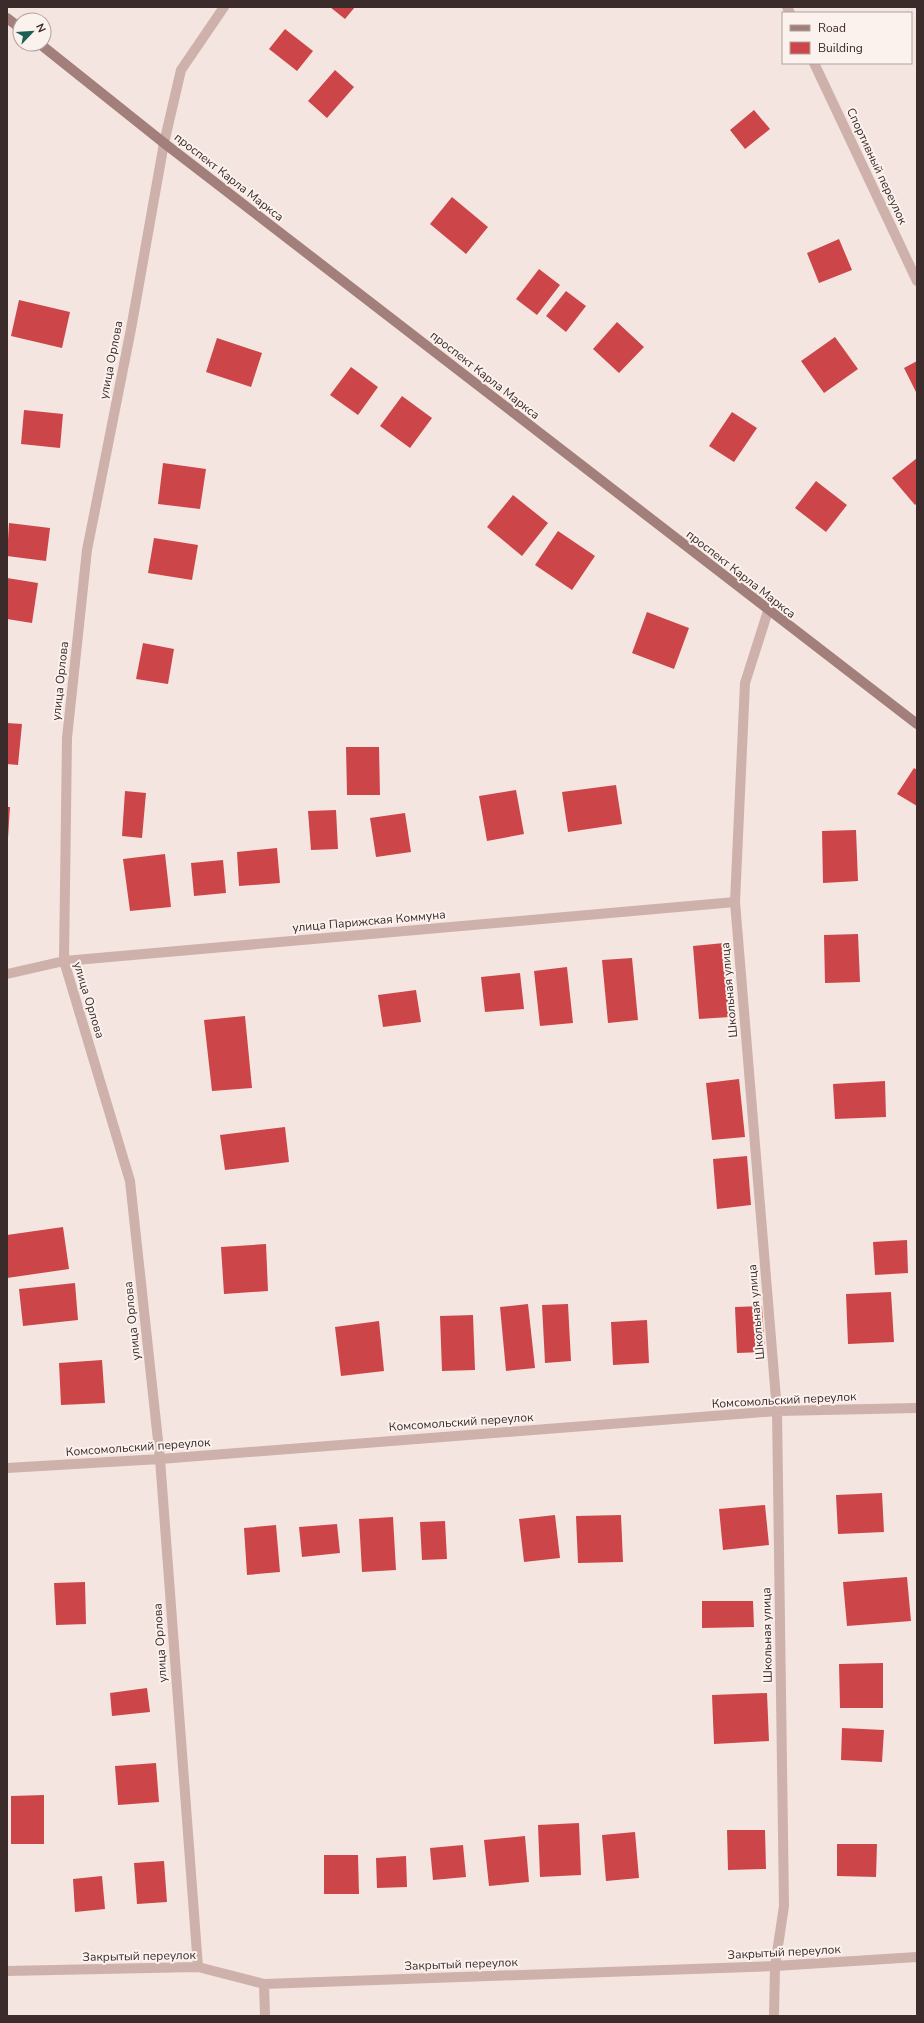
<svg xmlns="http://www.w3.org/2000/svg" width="924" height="2023" viewBox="0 0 924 2023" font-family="'Nunito Sans',sans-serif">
<rect width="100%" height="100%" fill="#f4e5e0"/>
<path fill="#cc4649" d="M330,7H355L345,19Z
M285,29L313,51L297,71L269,49Z
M335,70L354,87L327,118L308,101Z
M754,110L770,129L745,149L730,130Z
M452,197L488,227L466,254L430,224Z
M839,239L852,270L819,283L807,253Z
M539,269L560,285L537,315L516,299Z
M566,291L586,306L566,332L546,316Z
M19,300L70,312L62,348L11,336Z
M617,322L644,347L619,373L593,349Z
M835,337L858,369L824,393L801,361Z
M217,338L262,353L251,387L206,372Z
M917,361V394L904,368Z
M351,367L378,387L358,415L330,395Z
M402,396L432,418L410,448L380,426Z
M24,410L63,414L60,448L21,444Z
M732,412L757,428L734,462L709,446Z
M917,458V503L915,505L892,478Z
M163,463L206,469L200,509L158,504Z
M816,481L847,505L826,532L795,508Z
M513,495L548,523L522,556L487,527Z
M9,523L50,528L46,561L7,556Z
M558,531L595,556L572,590L535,565Z
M154,538L198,545L192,580L148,573Z
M7,578L38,583L32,623L7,619Z
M647,612L689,628L674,669L632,653Z
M143,643L174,649L168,684L136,679Z
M7,723L22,724L18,765L7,764Z
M346,747H379L380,795H347Z
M914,768L917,770V806L897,794Z
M616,785L622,824L568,832L562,792Z
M516,790L524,834L487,841L479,796Z
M125,791L146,793L142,838L122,836Z
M7,807H10L8,838H7Z
M336,810L338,849L311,850L308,811Z
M405,813L411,852L376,857L370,818Z
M856,830L858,881L823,883L822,831Z
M277,848L280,883L239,886L237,852Z
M165,854L171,907L130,911L123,859Z
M223,860L226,893L194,896L191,863Z
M858,934L860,982L825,983L824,935Z
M724,943L730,1017L699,1019L693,946Z
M632,958L638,1020L608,1023L602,960Z
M567,967L573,1023L540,1026L534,971Z
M520,973L524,1009L485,1012L481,977Z
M416,990L421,1022L383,1027L378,995Z
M245,1016L252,1088L212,1091L204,1020Z
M739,1079L745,1137L712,1140L706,1083Z
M885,1081L886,1117L835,1119L833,1084Z
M285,1127L289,1162L225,1170L220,1135Z
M747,1156L751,1205L717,1209L713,1159Z
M63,1227L69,1269L7,1278V1235Z
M907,1240L908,1273L875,1275L873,1242Z
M266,1244L268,1291L224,1294L221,1247Z
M75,1283L78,1320L23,1326L19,1289Z
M891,1292L894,1342L848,1344L846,1294Z
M528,1304L535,1368L506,1371L500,1307Z
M568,1304L571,1361L545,1363L542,1305Z
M762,1306L765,1352L737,1353L735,1307Z
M473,1315L475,1370L442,1371L440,1316Z
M647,1320L649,1363L613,1365L611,1322Z
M379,1321L384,1371L341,1376L335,1327Z
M102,1360L105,1403L61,1405L59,1363Z
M882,1493L884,1532L838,1534L836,1495Z
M765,1505L769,1545L723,1550L719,1509Z
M555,1515L560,1558L524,1562L519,1519Z
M621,1515L623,1562L578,1563L576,1516Z
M393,1517L396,1570L362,1572L359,1519Z
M445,1521L447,1559L422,1560L420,1522Z
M337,1524L340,1553L302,1557L299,1527Z
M276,1525L280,1572L247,1575L244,1528Z
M907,1577L911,1621L847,1626L843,1582Z
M85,1582L86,1624L56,1625L54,1583Z
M702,1601H753L754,1627L702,1628Z
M883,1663V1708H840L839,1664Z
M147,1688L150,1712L112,1716L110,1693Z
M767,1693L769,1741L714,1744L712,1695Z
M842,1728L884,1730L882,1762L841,1760Z
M156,1763L159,1802L118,1805L115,1766Z
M44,1795V1844H11V1796Z
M579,1823L581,1875L540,1877L538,1825Z
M727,1830H765L766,1869L728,1870Z
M635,1832L639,1878L606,1881L602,1835Z
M525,1836L529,1882L489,1886L484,1840Z
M837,1844H877L876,1877L837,1876Z
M463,1845L466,1877L433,1880L430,1848Z
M324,1855H358L359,1894H324Z
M406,1856L407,1887L377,1888L376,1858Z
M164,1861L167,1902L137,1904L134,1863Z
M102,1876L105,1909L75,1912L73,1879Z"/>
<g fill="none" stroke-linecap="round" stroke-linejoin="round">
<path stroke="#ceb1aa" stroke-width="10" d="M768,611L745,683L735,902L777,1411L784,1906L775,1966L774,2016
M7,974L64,961L735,902
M7,1468L160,1459L777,1411L917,1408
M198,1967L160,1459L130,1181L64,961L67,738L87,550L131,329L164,143L181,70L224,7
M7,1971L198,1967L264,1984L775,1966L917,1957
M264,1984L265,2016"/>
<path stroke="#ceb1aa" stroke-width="10" d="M787,7L790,13
M814,63L917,281"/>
<path stroke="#a27f7b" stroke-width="10" d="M7,18L20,28
M40,44L164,143L917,724"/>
</g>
<g text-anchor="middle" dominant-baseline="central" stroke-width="4" stroke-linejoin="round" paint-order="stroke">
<g font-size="12" fill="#3b2b2a" stroke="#fbf1ed">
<text transform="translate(877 166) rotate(65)">Спортивный переулок</text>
<text transform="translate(229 177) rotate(38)">проспект Карла Маркса</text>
<text transform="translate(111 360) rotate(-79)">улица Орлова</text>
<text transform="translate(485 375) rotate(38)">проспект Карла Маркса</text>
<text transform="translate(741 574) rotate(38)">проспект Карла Маркса</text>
<text transform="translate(60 681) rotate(-84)">улица Орлова</text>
<text transform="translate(369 921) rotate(-5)">улица Парижская Коммуна</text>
<text transform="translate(729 990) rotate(-95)">Школьная улица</text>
<text transform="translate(89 1000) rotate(73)">улица Орлова</text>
<text transform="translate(756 1312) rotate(-95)">Школьная улица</text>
<text transform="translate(132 1321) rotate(-96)">улица Орлова</text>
<text transform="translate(784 1400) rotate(-3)">Комсомольский переулок</text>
<text transform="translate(461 1422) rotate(-4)">Комсомольский переулок</text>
<text transform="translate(138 1447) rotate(-4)">Комсомольский переулок</text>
<text transform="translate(767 1635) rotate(-91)">Школьная улица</text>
<text transform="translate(160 1643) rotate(-94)">улица Орлова</text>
<text transform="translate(784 1952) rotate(-3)">Закрытый переулок</text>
<text transform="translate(139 1956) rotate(-1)">Закрытый переулок</text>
<text transform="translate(461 1964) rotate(-2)">Закрытый переулок</text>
</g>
</g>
<rect width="924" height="2023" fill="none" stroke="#3b2b2a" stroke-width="16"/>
<rect x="782" y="12" width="130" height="52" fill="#fbf1ed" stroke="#aea29f"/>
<rect x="790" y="25" width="20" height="6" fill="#a27f7b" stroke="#aea29f"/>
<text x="818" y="32" font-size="12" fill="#3b2b2a">Road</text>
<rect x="790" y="42" width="20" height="12" fill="#cc4649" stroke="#aea29f"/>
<text x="818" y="52" font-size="12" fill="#3b2b2a">Building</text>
<g transform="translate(32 32) rotate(65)"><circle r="19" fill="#fbf1ed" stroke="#aea29f"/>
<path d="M0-3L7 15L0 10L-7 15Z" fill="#1d5f52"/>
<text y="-6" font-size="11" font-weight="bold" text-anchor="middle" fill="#3b2b2a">N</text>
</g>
</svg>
